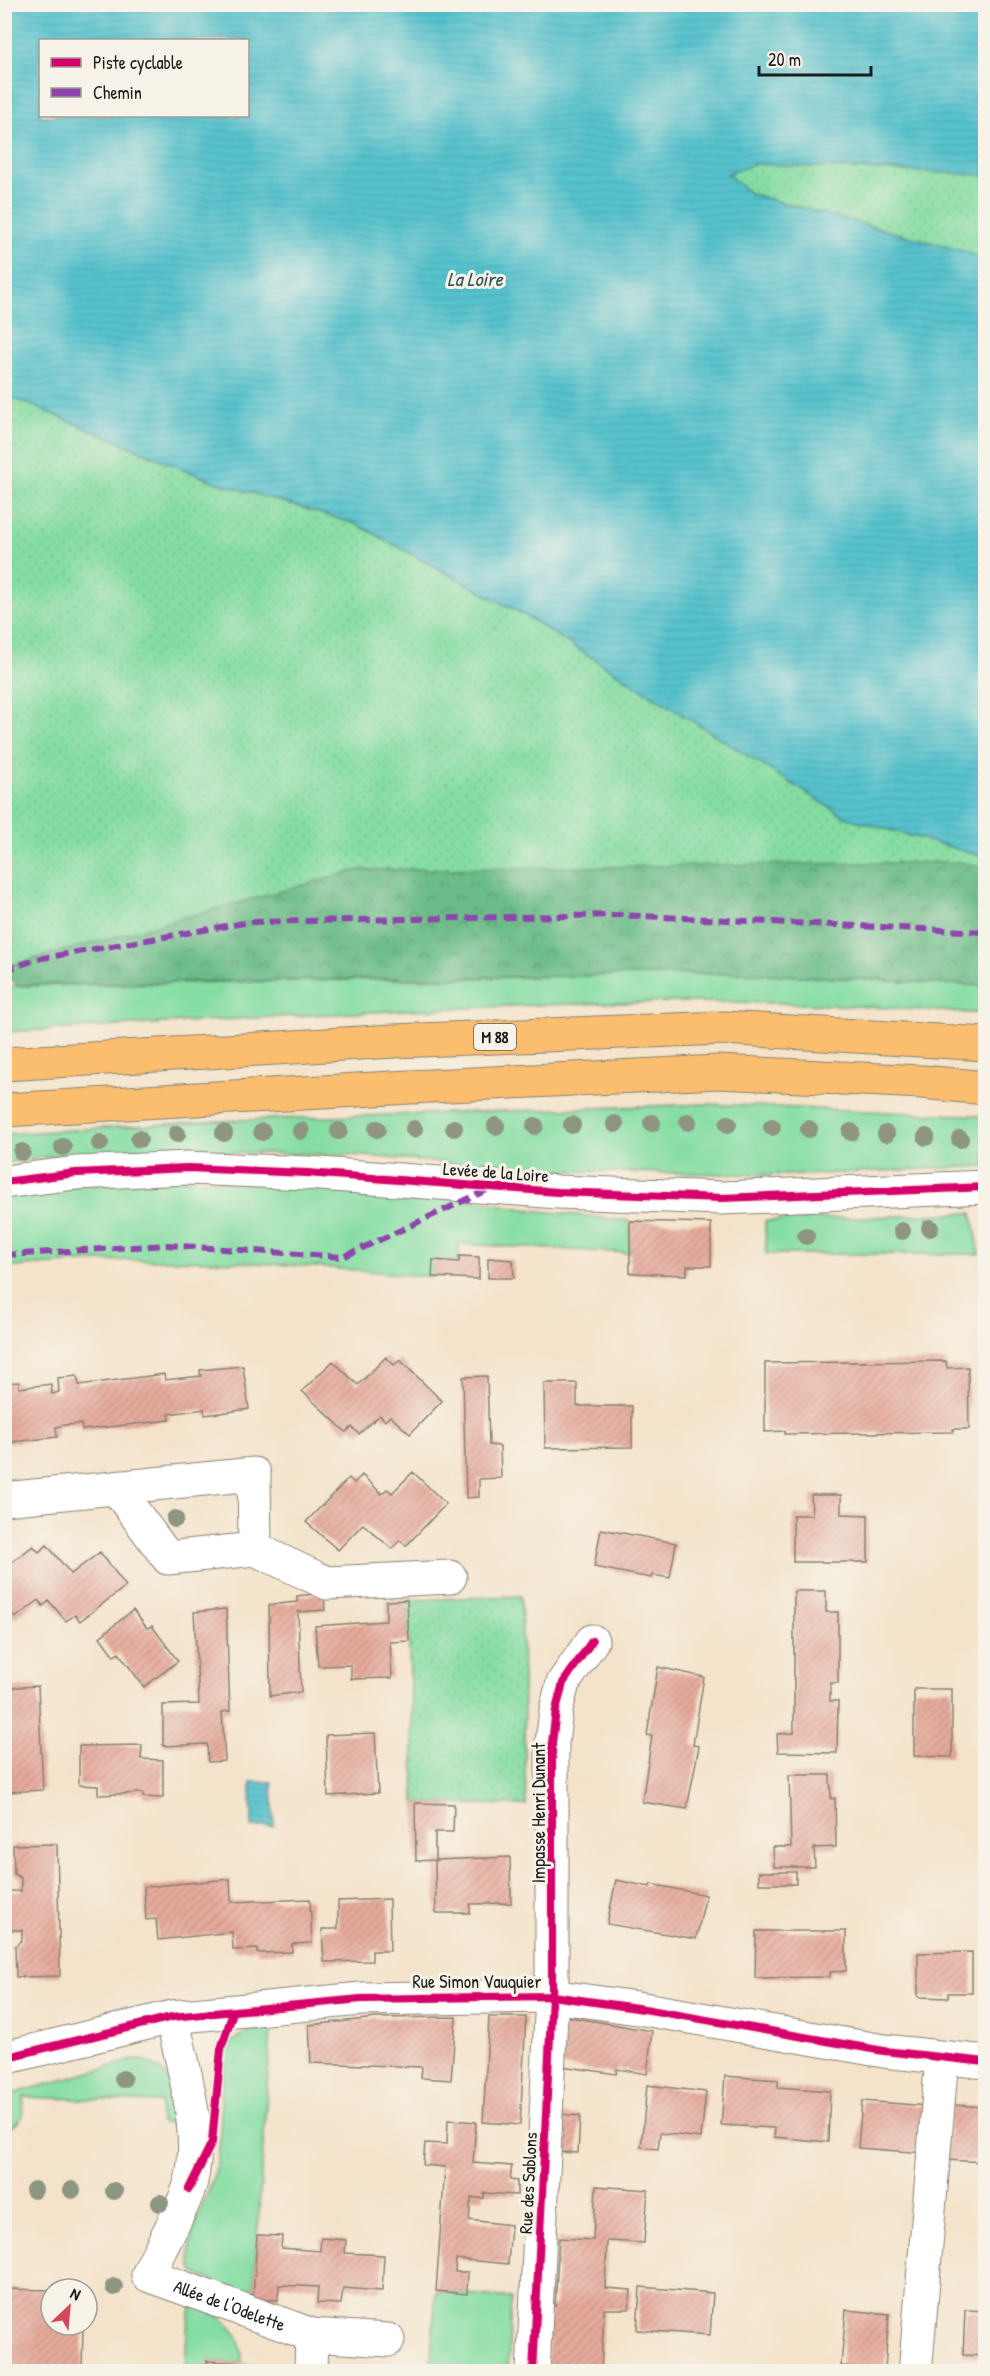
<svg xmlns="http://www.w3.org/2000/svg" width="990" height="2376" viewBox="0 0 990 2376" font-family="'Patrick Hand',sans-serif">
<defs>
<pattern id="forest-crowns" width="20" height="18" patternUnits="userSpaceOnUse" patternTransform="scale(1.5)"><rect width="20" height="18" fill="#6bbc88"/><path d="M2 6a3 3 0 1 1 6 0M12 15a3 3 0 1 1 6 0" fill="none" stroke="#57986e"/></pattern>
<pattern id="park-dots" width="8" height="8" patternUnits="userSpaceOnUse" patternTransform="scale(1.5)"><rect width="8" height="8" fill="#84dda2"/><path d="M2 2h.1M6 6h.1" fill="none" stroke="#71bd8b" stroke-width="1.8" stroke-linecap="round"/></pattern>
<pattern id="water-rules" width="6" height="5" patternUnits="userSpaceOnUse" patternTransform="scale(1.5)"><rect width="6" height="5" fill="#56c3ce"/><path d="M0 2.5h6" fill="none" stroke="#4aa7b0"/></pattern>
<pattern id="building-hatch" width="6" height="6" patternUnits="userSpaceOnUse" patternTransform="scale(1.5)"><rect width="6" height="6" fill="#e6aa9b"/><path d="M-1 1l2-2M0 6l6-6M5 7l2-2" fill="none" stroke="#c59285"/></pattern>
</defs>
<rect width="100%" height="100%" fill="#f7f3e8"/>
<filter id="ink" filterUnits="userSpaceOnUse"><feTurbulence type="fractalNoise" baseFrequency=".0167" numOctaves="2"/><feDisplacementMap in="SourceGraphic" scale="12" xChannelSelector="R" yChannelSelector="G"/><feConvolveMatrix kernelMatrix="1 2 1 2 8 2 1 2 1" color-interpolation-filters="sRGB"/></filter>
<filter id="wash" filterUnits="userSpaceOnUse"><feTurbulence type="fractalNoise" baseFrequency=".008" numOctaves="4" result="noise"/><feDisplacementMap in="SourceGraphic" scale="24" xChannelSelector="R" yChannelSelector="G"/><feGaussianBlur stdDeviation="1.35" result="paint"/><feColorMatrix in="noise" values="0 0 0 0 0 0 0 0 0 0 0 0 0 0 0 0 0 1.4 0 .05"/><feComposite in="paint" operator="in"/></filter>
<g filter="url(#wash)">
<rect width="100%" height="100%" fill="#f4e3ca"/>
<path fill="#84dda2" stroke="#507c5f" stroke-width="1.5" d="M747,973L986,986L985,1014C886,1007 785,1001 685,1002C458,1004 231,1020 5,1032V986Z
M706,1104L985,1116V1166L798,1175L676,1173L531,1170L352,1155L147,1151L57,1155L5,1163V1134L218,1121Z
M176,1178L445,1195L524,1209L630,1221V1253L459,1244V1262L433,1260L432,1277C344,1269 256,1261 168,1260C113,1259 59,1263 5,1268L4,1192Z
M972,1213L980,1254H766L765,1221Z
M271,2029L253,2299L194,2273C180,2239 207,2204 215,2172C222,2146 220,2108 222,2080C223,2070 223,2058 228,2049C235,2032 255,2030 271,2029Z
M137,2059C173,2069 174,2088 179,2121L173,2124L160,2122L161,2102L24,2097C23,2111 24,2118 12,2127L5,2126V2096Z
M436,2291L511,2298L508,2371L430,2372Z
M192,2305C224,2318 242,2324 242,2363L208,2361L207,2371L185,2372L187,2327Z"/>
<path fill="url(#forest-crowns)" stroke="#446c52" stroke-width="1.5" d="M4,796L985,862V986L747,973L18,985L5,975Z"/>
<path fill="url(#park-dots)" stroke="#507c5f" stroke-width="1.5" fill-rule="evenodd" d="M5,5H985V868L958,862L358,870L5,967ZM40,40H248V116H40Z
M521,1596L526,1805L415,1803L407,1600Z"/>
<path fill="url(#water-rules)" stroke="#397075" stroke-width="1.5" fill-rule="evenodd" d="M4,5H985V175L754,164L727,174L751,194L963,251L985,259V857L845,817L524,615L356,524L215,482L16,399L5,397ZM40,40H248V116H40Z
M251,1782H272L274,1826L252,1827Z"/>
<g id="blocks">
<path fill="url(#building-hatch)" d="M630,1221L711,1223V1266H687V1275L630,1273Z
M459,1256L479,1257V1279L432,1277L433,1260L459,1262Z
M488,1258L513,1260L514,1278H488Z
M386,1357L394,1365L400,1360L442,1401L410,1434L390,1416L385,1421L380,1415L359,1434L352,1427L346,1432L302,1391L333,1361L358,1385Z
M946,1361L947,1368L968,1367L969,1429H953V1432L862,1433L785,1434V1431L765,1432V1363Z
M243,1366L249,1409L205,1415L204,1409L169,1414L170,1420L82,1430L81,1424L64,1425L56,1427L57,1437L4,1443V1383L19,1382V1388L51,1384L52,1394L59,1392L58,1378L77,1376L79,1385L164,1374L165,1380L201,1376L200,1370Z
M487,1376L489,1445L500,1446L501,1478L479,1479V1497L466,1498L463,1377Z
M544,1383H577V1406H632V1447L545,1448Z
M413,1472L446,1504L406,1546L400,1540L392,1549L363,1524L338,1550L306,1522L349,1478L354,1483L362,1475L382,1494L387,1489L392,1493Z
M811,1495H841V1514L868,1515V1562H793V1515H812Z
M601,1529L676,1543L670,1578L652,1575L651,1578L594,1567Z
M47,1545L71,1574L100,1552L126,1586L80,1621L75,1615L66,1621L49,1601L43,1606L39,1600L15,1618L4,1604V1568L33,1546L39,1552Z
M794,1591H826V1612H838V1683H830V1701H838L837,1753L778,1752L777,1734L794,1733Z
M324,1593L325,1610L298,1612L301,1692L270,1696L269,1605L297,1602V1596Z
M407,1600L409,1641L390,1642L392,1678L351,1679V1665L318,1666L315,1626L386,1621V1601Z
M226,1609L230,1711L222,1712L225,1761L208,1762L207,1744L163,1746V1705L199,1704L194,1612Z
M133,1610L147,1628L152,1626L178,1661L144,1687L119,1653L114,1656L100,1637Z
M658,1667L704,1677L693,1745L699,1746L687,1809L642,1802L652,1736L647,1735Z
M38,1686L43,1790L4,1792V1688Z
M914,1689H952V1757L914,1756Z
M375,1733L378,1793L328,1796L326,1735Z
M142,1745L141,1759L163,1760V1798L143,1797L142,1793L98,1795V1786L79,1785V1746Z
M789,1775H830L831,1799L835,1798L836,1847L814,1848L815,1867H774L773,1847H791Z
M415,1803L454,1804L453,1832H435V1860L416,1861Z
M57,1844L60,1976L16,1977L15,1946L22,1940V1930H4V1891H21V1878L14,1874L13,1845Z
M510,1857L511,1903L470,1904V1913H436L435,1860Z
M759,1872H796V1884H759Z
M230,1879L231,1902L310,1899L312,1943L292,1944V1952L257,1953V1949L233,1950L232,1932L158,1940L156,1919L146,1920L144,1887Z
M616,1880L650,1887L651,1884L706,1895L696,1939L607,1924Z
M389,1899L390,1951H372V1961L324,1962L322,1929H338V1901Z
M756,1931H846V1971L830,1972V1977L755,1978Z
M972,1952V1993H948V1998L918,1997V1953Z
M564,2016L652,2031L647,2074L617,2069L616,2074L562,2066Z
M456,2017L451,2080L421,2078L422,2067L311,2063L309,2025L376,2018Z
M489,2017H526L520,2125L483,2122Z
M725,2076L778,2080V2087L830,2091L828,2142L774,2137L775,2128L721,2125Z
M647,2085L706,2092L701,2138L660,2133L658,2149L641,2147Z
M862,2101L928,2106L925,2153L858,2148Z
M951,2105L986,2107V2162L946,2160Z
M559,2114L580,2116L578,2153L557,2152Z
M448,2120L476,2122L473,2163L512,2166L510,2180L517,2181V2195L484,2193V2198H471L469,2220L511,2225L508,2264L456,2259L455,2272H468L467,2294L436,2291L445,2167L423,2165L425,2143L447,2144Z
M596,2186L648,2190L644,2243L607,2241L605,2288L631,2290L629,2309H604L601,2372H547L550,2305L555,2306L559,2238L593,2240Z
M257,2235L282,2236L281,2248L320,2251L321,2238L346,2240L345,2253L384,2255L382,2291L343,2288L341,2304L317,2303L318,2287L279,2285L278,2300L253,2299Z
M640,2287L713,2293L710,2335L637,2330Z
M5,2289L51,2290V2325H83L82,2372H5Z
M846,2310L889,2314L885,2369L841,2366Z
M965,2310L986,2311V2356L963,2355Z
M207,2361L297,2366V2372H207Z
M330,2368L356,2370V2372H330Z"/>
</g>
</g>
<g filter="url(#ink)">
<use href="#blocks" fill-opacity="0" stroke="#888073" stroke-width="1.5"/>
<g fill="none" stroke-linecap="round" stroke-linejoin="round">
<defs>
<g id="minor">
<path d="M4,1182L76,1173L188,1168L307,1173L558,1192L722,1198L986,1187"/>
<path d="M4,1499L254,1474L255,1549L168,1558L116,1488"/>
<path d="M255,1549L327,1583L450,1577"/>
<path id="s1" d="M172,2017C183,2067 206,2142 188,2191C177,2220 160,2247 148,2275L312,2335L311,2372"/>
<path d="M4,2058L172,2017L361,1999L552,1996L644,2009L884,2051L986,2062"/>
<path d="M312,2335L388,2340"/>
<path d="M916,2362L942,2058"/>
<path d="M533,2372L552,1996V1743L556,1710L563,1683L592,1641"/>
</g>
<path id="highway" d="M4,1064L394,1041L724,1028L986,1044
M4,1110L410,1087L718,1072L922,1082L986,1088"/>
</defs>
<use href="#minor" stroke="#888073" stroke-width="35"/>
<use href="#highway" stroke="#888073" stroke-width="35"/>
<use href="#minor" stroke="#fff" stroke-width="33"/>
<use href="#highway" stroke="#fbbe6e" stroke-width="33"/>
<path stroke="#8e44ad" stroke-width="6" stroke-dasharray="12 6" stroke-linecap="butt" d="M4,971L37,959L250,922L620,915L986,932
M4,1255L166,1245L343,1257L487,1190"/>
<defs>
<path id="cycleway" d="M4,1182L76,1173L188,1168L307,1173L558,1192L722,1198L986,1187
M4,2058L172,2017L361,1999L552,1996L644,2009L884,2051L986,2062
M189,2189L212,2142L221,2049L233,2012
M533,2372L552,1996V1743L556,1710L563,1683L592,1641"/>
</defs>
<use href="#cycleway" stroke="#f7f3e8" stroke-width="11"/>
<use href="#cycleway" stroke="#d6006c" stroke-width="8"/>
</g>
<g fill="#8e9580">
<circle cx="688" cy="1122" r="9"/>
<circle cx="652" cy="1123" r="9"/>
<circle cx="615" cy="1124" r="9"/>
<circle cx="728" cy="1124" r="9"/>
<circle cx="572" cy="1125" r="9"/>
<circle cx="496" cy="1126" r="9"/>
<circle cx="535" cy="1126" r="9"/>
<circle cx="772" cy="1127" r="9"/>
<circle cx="454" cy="1128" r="9"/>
<circle cx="377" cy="1129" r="9"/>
<circle cx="414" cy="1129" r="9"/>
<circle cx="809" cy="1129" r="9"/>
<circle cx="301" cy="1131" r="9"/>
<circle cx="339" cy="1131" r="9"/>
<circle cx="262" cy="1132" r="9"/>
<circle cx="851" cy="1132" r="9"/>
<circle cx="224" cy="1133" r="9"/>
<circle cx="177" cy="1134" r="9"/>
<circle cx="886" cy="1134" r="9"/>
<circle cx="926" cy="1137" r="9"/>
<circle cx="139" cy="1139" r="9"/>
<circle cx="960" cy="1139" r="9"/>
<circle cx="100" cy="1143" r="9"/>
<circle cx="63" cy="1147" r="9"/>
<circle cx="22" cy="1152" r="9"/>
<circle cx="930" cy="1228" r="9"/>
<circle cx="902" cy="1231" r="9"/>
<circle cx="806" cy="1236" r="9"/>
<circle cx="175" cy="1519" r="9"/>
<circle cx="123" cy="2079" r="9"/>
<circle cx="34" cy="2190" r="9"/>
<circle cx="72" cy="2190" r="9"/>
<circle cx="114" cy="2191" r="9"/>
<circle cx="160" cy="2203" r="9"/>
<circle cx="114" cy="2287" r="9"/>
</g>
</g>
<g text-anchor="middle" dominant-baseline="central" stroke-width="6" stroke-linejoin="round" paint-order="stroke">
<rect fill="#f7f3e8" stroke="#5e5c59" stroke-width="1.5" x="474" y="1024" width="42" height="26" rx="4.5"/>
<g font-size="16" font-weight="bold" fill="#1c1c1c">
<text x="495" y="1037">M 88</text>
</g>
<g font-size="18" fill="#1c1c1c" stroke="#f7f3e8">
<text transform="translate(496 1172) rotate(4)">Levée de la Loire</text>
<text transform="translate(538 1813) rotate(-90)">Impasse Henri Dunant</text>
<text x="477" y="1981">Rue Simon Vauquier</text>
<text transform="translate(528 2183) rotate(-87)">Rue des Sablons</text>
<text stroke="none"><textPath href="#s1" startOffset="357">Allée de l'Odelette</textPath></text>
</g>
<g font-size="20" font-style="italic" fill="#30565a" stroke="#f7f3e8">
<text x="475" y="278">La Loire</text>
</g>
</g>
<rect width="990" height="2376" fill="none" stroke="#f7f3e8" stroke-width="24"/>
<rect x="39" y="39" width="210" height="78" fill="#f7f3e8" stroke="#9f9d96" stroke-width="1.5"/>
<rect x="51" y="58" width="30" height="9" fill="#d6006c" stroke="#9f9d96" stroke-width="1.5"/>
<text x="93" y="69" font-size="18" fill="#1c1c1c">Piste cyclable</text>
<rect x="51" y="88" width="30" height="9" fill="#8e44ad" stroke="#9f9d96" stroke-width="1.5"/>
<text x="93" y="99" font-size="18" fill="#1c1c1c">Chemin</text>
<g transform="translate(69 2307) rotate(26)"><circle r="28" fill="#f7f3e8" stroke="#9f9d96" stroke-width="1.5"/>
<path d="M0-4.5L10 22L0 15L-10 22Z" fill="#d1495b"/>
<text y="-9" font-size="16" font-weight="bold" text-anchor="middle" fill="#1c1c1c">N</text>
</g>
<path d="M759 66v9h112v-9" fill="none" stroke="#1c1c1c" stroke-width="3"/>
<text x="768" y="66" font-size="18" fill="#1c1c1c" stroke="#f7f3e8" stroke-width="4.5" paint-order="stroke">20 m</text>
</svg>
